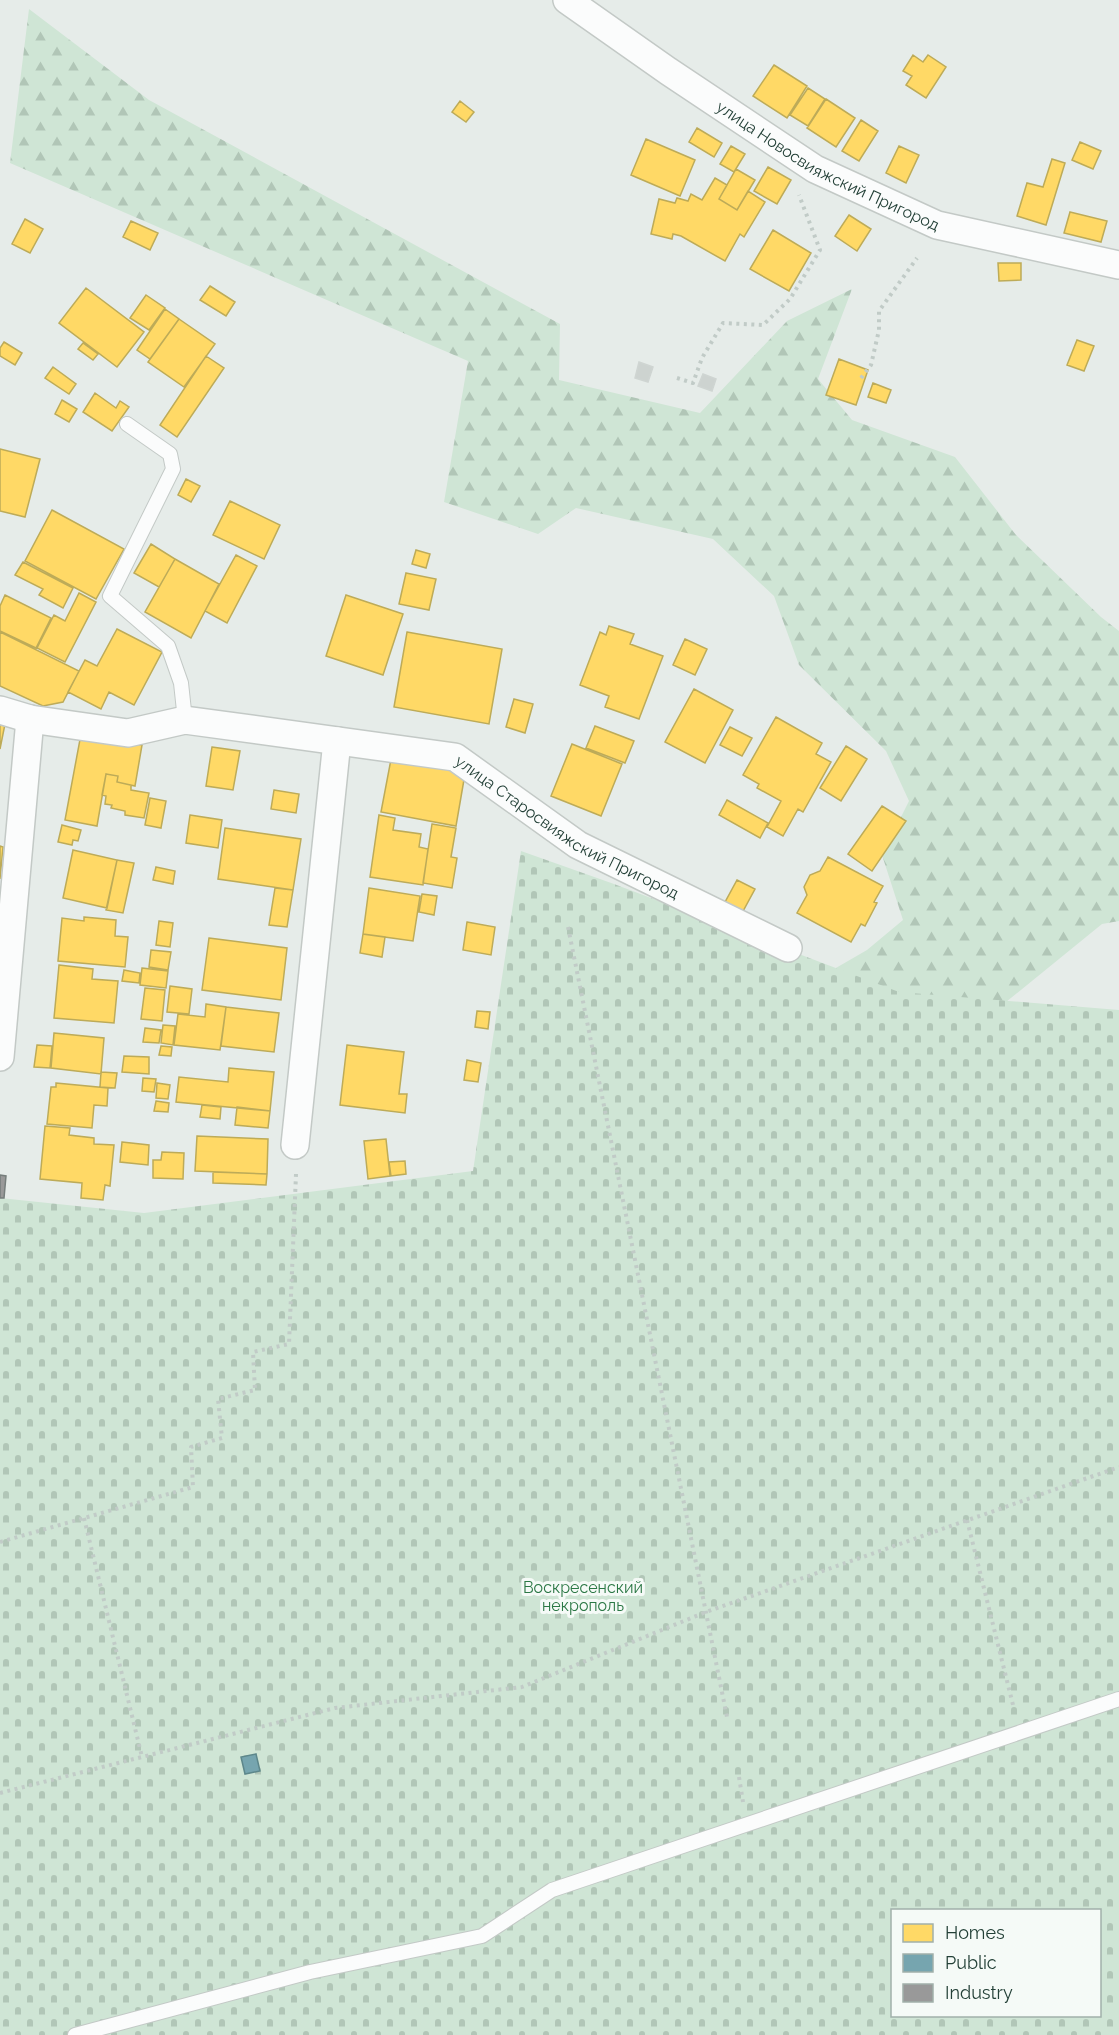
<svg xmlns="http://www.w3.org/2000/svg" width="1119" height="2035" viewBox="0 0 1119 2035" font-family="Raleway,sans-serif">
<defs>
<pattern id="forest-firs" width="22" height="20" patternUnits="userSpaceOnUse" patternTransform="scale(1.5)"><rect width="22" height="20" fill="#cfe5d5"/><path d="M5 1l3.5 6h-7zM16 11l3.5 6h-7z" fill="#b1c6b7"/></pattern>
<pattern id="cemetery-stones" width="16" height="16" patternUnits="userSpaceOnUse" patternTransform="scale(1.5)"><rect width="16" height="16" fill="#cfe5d5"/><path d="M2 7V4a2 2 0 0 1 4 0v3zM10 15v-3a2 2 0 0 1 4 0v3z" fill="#b1c6b7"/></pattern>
</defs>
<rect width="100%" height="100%" fill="#e6ece9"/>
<path fill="url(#forest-firs)" d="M29,9L149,100L560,324L559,380L700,413L787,321L852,289L818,379L852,420L955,457L1016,535L1101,617L1119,631V921L1102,924L1006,1002L803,987L867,950L903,920L882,855L909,801L886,751L799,665L774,596L713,539L576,508L538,534L444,502L468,361L10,163Z"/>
<path fill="url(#cemetery-stones)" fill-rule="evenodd" d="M521,851L614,884L899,992L1119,1010V2035H0V1198L144,1213L473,1171ZM892,1910H1100V2016H892Z"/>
<path fill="#ffd966" stroke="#bdab58" stroke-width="1.5" d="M913,55L923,62L928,55L946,67L926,98L906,85L912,76L903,71Z
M774,65L807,86L787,118L753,96Z
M808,88L825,99L808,126L790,115Z
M826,99L855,118L836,147L807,128Z
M460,101L474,112L466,122L452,112Z
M861,120L878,131L859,161L842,151Z
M697,128L722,143L714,157L689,142Z
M646,139L695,160L680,196L631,175Z
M1080,142L1101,151L1093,169L1072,160Z
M731,146L745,154L734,172L720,164Z
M899,146L919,155L906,183L886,173Z
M1052,159L1065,163L1046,225L1017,216L1027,183L1043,187Z
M768,167L791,180L777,204L754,191Z
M736,169L755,180L737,210L719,199Z
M715,178L727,185L719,199L737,210L748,191L765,202L744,237L740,234L725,261L681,236L673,234L672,239L651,234L659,199L675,203L677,198L688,201L691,194L702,200Z
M1070,212L1107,221L1101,242L1064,233Z
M849,215L871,229L857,251L835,236Z
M25,219L43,229L30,253L12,244Z
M131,221L158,233L150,250L123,237Z
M773,230L811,253L789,291L750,269Z
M998,263H1021V280L999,281Z
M210,286L235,302L226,316L200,300Z
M86,288L144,332L117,367L59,323Z
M146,295L165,308L149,330L130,318Z
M165,309L179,319L150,359L137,350Z
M179,319L215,344L184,387L148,362Z
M1077,340L1094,346L1084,371L1067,365Z
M4,342L22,353L15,365L0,356V348Z
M83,343L98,354L93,360L78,349Z
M206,356L224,368L177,437L160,425Z
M839,359L868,370L856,405L826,395Z
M53,367L76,384L69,394L45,378Z
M873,383L891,390L886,403L868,397Z
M95,393L116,408L120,401L129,407L112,431L83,412Z
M62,400L77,409L69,422L55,414Z
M0,449L40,459L25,517L0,511Z
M186,479L200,486L191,502L178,495Z
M230,501L280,525L264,559L213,535Z
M52,510L124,549L96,599L25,561Z
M151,544L175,559L159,587L134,573Z
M416,550L430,554L426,568L412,564Z
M236,555L257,566L227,623L205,611Z
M175,559L219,584L191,638L145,612Z
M23,562L73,588L63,608L39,595L43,589L15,575Z
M406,573L436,579L429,610L399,604Z
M79,593L96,602L65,662L37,648L54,615L65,621Z
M5,595L51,618L36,648L0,631V606Z
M346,595L403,614L383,675L326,656Z
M609,626L634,634L630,644L663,656L639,719L605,707L609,696L580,685L600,632L606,635Z
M117,629L162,652L134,705L109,692L101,709L68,692L85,660L97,666Z
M0,632L79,671L63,702L43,706L0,686Z
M407,632L502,649L489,724L394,707Z
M685,639L707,649L695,675L673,665Z
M694,689L733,710L705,763L665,742Z
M514,699L533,704L525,733L506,727Z
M776,717L822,743L816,754L831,762L803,812L798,809L783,836L767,827L781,801L757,788L759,784L743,775Z
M0,718L6,719L0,749Z
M595,726L634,741L625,763L586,748Z
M730,727L752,738L742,756L720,745Z
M81,734L142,745L135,786L117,782L118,776L106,774L97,826L65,820Z
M572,744L622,764L601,816L551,796Z
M846,746L867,759L841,801L820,788Z
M212,747L240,751L233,790L206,786Z
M392,754L466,768L456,826L381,812Z
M106,774L118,776L117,782L131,785V790L149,793L144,818L125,815V811L111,808L112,805L105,804L106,796L102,795Z
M274,790L299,794L296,813L271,809Z
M150,798L166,801L161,828L145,825Z
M727,800L768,823L760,838L719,815Z
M882,806L906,821L872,871L848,854Z
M190,815L222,820L218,848L186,843Z
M379,815L395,818L393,830L421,834L419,847L428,849L423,885L370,877Z
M432,824L456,828L451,857L457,858L452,888L423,883Z
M62,825L81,830L78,841L73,840L72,845L58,842Z
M225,828L301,839L293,890L218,879Z
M0,846L3,847L0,879Z
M73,850L117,860L107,908L63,898Z
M828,857L883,886L874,902L877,903L865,926L861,924L851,942L797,913L807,895L804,887L810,875L820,871Z
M117,860L134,863L123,913L106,910Z
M156,867L175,871L173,884L153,880Z
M737,880L755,889L742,913L724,904Z
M275,888L293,890L287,927L269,925Z
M369,888L420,896L413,941L363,934Z
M422,894L437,896L434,915L419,912Z
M84,917L116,920L115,936L128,937L125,967L58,961L62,918L84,921Z
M159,921L173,923L170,947L156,945Z
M467,922L495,927L491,955L463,950Z
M363,934L385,937L382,957L360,953Z
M209,938L287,948L281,1000L202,990Z
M151,950L171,952L168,970L149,967Z
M59,965L93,969L92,979L118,981L114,1023L54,1018Z
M142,968L168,971L166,988L140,985Z
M124,970L140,973L139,983L122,981Z
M170,986L192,989L189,1014L167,1012Z
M145,988L165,990L162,1021L141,1019Z
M206,1004L226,1007L220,1050L174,1045L178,1014L205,1017Z
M226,1007L279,1013L274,1052L221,1046Z
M477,1011L490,1012L488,1029L475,1027Z
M163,1025L175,1026L173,1045L161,1043Z
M145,1028L161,1030L159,1043L143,1042Z
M54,1033L104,1038L101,1074L51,1068Z
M37,1045L52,1046L50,1068L34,1067Z
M347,1045L404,1052L399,1094H407L405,1113L340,1105Z
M161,1046L172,1047L171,1056L159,1055Z
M124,1056L149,1057V1074L122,1072Z
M467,1060L481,1063L478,1082L464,1080Z
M229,1068L274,1072L270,1111L176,1102L179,1077L228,1082Z
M101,1072L117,1073L115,1088L100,1087Z
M143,1078L156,1079L154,1092L142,1091Z
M56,1083L108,1088L107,1106L94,1105L92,1128L47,1124L51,1087H56Z
M157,1083L170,1085L168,1099L156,1098Z
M156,1101L169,1103L168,1112L154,1111Z
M202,1105L221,1107L220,1119L200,1117Z
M237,1107L270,1111L268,1128L235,1125Z
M45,1126L70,1128L69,1135L94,1138V1144L114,1145L110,1186L105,1185L103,1200L81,1198L82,1183L40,1179Z
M197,1136L268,1139L267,1174L195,1171Z
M386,1139L390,1176L368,1179L364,1141Z
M122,1142L149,1145L148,1165L120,1162Z
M162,1152L184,1153L183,1179L153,1178V1160H161Z
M405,1161L406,1174L391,1176L389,1162Z
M213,1172L267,1174L266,1185L213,1183Z"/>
<path fill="#76a5af" stroke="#5d878b" stroke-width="1.5" d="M256,1754L260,1771L245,1774L241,1757Z"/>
<path fill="#999" stroke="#767e7c" stroke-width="1.5" d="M0,1175L6,1176L4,1198H0Z"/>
<path fill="#cdd3d0" stroke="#cfd5d2" stroke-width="1.5" d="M639,362L653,367L648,382L635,378Z
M703,374L716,379L712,391L698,386Z"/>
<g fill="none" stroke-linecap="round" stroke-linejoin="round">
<defs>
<path id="service" d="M127,424L170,454L173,469L110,596L168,646L181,683L185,720
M75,2035L310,1972L482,1936L552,1890L1119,1699"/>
<g id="minor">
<path id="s1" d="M567,0L668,71L815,169L937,225L1119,265"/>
<path id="s2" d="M0,710L30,719L128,733L185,720L455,757L578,845L788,948"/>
<path d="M0,1057L30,719"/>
<path d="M295,1145L337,741"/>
</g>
</defs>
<use href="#service" stroke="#c3c9c6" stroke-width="16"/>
<use href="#minor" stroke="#c3c9c6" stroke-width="30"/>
<path stroke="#c1cbc7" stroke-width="4" stroke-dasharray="3 4.5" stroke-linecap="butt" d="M677,378L693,383L702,358L723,323L763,325L790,299L820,250L799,195
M861,378L871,365L879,330V311L917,258
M568,927L727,1717
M84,1518L142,1757
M967,1520L1014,1709
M0,1542L193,1487L191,1447L222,1438L218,1399L255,1390L253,1352L289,1344L296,1174
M739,1777L743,1802
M0,1793L335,1708L522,1687L706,1612L1119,1467"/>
<use href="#service" stroke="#fbfcfc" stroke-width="14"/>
<use href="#minor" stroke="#fbfcfc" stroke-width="27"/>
</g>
<g text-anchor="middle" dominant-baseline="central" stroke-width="6" stroke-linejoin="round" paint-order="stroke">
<g font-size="16" fill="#234037" stroke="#f5faf7">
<text stroke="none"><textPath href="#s1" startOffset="310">улица Новосвияжский Пригород</textPath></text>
<text stroke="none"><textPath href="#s2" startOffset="594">улица Старосвияжский Пригород</textPath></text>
</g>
<g font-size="16" fill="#2b7845" stroke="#f5faf7">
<text x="583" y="1587">Воскресенский<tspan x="583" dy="18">некрополь</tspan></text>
</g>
</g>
<rect x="891" y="1909" width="210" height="108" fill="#f5faf7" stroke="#a1b0aa" stroke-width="1.5"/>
<rect x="903" y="1924" width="30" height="18" fill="#ffd966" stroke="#a1b0aa" stroke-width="1.5"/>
<text x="945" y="1939" font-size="18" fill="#234037">Homes</text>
<rect x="903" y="1954" width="30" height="18" fill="#76a5af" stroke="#a1b0aa" stroke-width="1.5"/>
<text x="945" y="1969" font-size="18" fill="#234037">Public</text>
<rect x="903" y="1984" width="30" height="18" fill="#999999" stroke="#a1b0aa" stroke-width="1.5"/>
<text x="945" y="1999" font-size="18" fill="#234037">Industry</text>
</svg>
